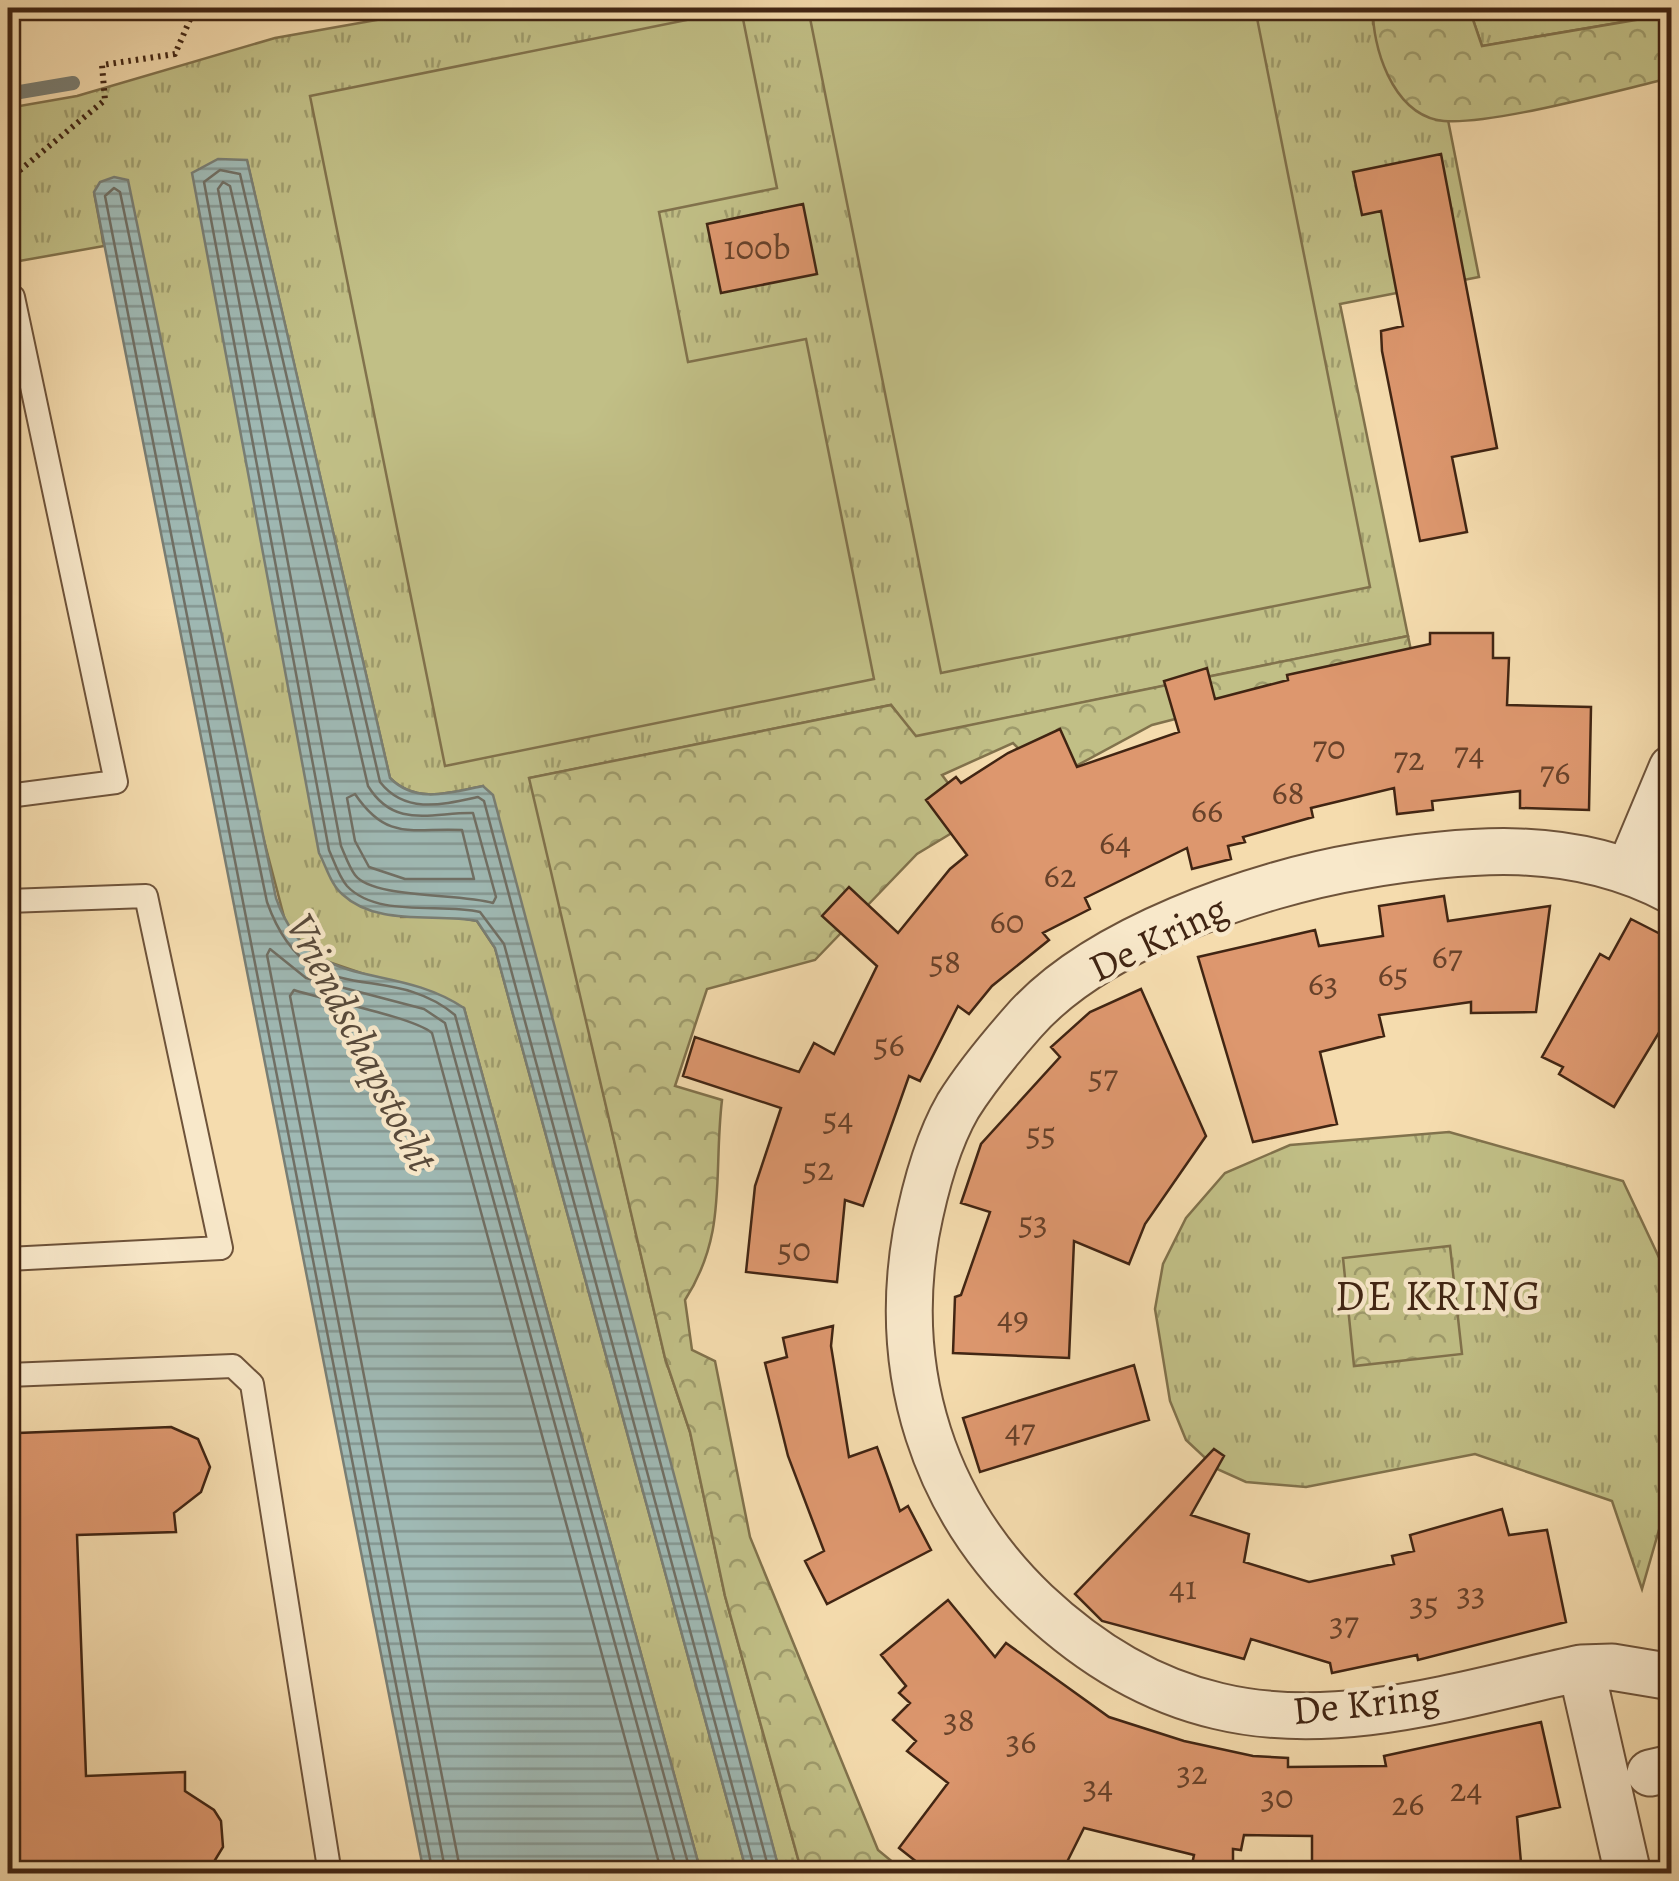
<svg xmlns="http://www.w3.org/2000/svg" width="1679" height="1881" viewBox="0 0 1679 1881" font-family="Alegreya,serif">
<defs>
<pattern id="grass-tufts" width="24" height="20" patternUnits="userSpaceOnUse" patternTransform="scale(2.5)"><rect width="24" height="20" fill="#c1bf86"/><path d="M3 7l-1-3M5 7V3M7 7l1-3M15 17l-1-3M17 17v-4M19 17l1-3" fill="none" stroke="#9e9b6c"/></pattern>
<pattern id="forest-crowns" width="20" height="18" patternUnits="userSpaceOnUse" patternTransform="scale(2.5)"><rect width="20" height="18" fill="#c1bf86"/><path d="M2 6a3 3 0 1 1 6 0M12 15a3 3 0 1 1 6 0" fill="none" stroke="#9e9b6c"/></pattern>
<pattern id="water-rules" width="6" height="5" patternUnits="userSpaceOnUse" patternTransform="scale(2.5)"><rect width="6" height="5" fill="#9fb9b4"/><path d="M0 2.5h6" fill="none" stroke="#839691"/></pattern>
</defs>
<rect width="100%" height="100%" fill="#f5dcae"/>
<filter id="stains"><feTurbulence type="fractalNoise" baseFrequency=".002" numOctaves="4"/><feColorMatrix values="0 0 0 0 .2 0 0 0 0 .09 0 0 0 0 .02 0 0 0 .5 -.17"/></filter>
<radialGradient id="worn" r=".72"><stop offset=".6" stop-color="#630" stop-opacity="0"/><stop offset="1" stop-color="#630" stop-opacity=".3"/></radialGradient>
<path fill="url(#grass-tufts)" stroke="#81724c" stroke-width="2.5" d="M444,8H1373V24L1436,120H1448L1479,277L1340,304L1408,636L915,737L891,705L530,778L665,1358L690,1432L725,1596L802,1873H780L483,786C449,793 416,804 390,778L247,161L401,917L450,916L477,921L495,948L747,1873H701L464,1008L314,957L288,932L94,192L104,246L8,263V108L77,96L275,38Z
M1469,8H1650L1652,17L1482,46Z
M1449,1132L1623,1181L1671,1283V1488L1642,1589L1612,1501L1475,1454L1306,1487L1246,1482L1217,1469L1186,1440L1170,1401L1155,1309L1163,1264L1186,1218L1225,1173L1290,1145Z"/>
<path fill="url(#forest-crowns)" stroke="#81724c" stroke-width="2.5" d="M1373,8H1469L1482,46L1671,14V78C1622,89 1480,129 1437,120C1392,110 1372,47 1373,8Z
M1408,636L1416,675L1214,709L1152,725L1050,780L1013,743L942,775L975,819L917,854L815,960L707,989L675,1086L722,1100C713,1176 728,1233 685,1300L692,1350L715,1361L750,1537L878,1850L906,1873H802L725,1596L690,1432L665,1358L529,778L891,705L916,736Z
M1450,1246L1462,1354L1354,1366L1343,1258Z"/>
<path fill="#c1bf86" stroke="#81724c" stroke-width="2.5" d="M808,8H1255L1370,587L941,673Z
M741,9L777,188L659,212L688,362L806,339L874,679L445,766L310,96Z"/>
<path fill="url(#water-rules)" stroke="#797e74" stroke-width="2.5" d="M218,159L247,160L390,778C416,804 449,793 483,786L493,795L780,1873H747L495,948L477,921C434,913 377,927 342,894C331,885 326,866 319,853L192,173Z
M114,177L128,180L276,898C311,997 388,958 464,1008L701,1873H424L94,192L100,182Z"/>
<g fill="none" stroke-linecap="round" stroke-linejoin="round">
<path stroke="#706f64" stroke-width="2.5" d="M223,182L230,186L368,786C395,830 433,812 473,813L496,897L493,903C460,893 373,899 355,875C349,867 345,855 341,846L218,189Z
M355,794C388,843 414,827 462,830L474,879H405L369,867L355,841L347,798Z
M433,1874L105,196L114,188L120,192L267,902C308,1017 386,957 455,1015L691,1874
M446,1874L267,955L270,949L306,978L424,1009L445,1023L678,1874
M461,1874L290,996L294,990C324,1000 413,1017 432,1033L662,1874
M756,1874L504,944L480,912C441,903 377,918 347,886C339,877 334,861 329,850L204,182L220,170L240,174L380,782C405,814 441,805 478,797L484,801L770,1874"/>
<path stroke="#797e74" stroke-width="14" d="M8,94L73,83"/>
</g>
<path fill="#dd976e" stroke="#412513" stroke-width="2.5" d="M1441,154L1497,448L1452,457L1467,532L1420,541L1382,351L1381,331L1403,326L1381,211L1362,215L1353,172Z
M803,204L817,274L721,293L707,224Z
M1430,633H1493V658H1509L1507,705L1591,707L1589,810L1520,808V791L1432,801L1433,810L1397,814L1394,788L1311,808L1313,817L1243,837L1245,842L1228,846L1231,859L1192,869L1187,848L1085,898L1090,909L1043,933L1049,940L992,986L969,1014L958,1006L920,1081L909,1076L863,1206L845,1200L837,1282L746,1272L755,1186L781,1108L683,1076L695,1037L799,1072L814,1043L834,1054L877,966L822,916L849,887L898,933L950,869L967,855L926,800L956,777L961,783L1008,753L1060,729L1077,767L1179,732L1164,681L1207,668L1215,699L1288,680L1287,675L1430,644Z
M1444,896L1448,921L1550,906L1536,1012L1471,1013V1002L1379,1015L1384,1036L1320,1052L1337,1124L1253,1142L1198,957L1315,930L1319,946L1383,936L1379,906Z
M1631,919L1672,940V1011L1614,1107L1559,1074L1563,1067L1542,1057L1600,954L1609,959Z
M1141,989L1206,1136L1145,1224L1129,1264L1074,1241L1069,1358L953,1353L955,1297L961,1295L990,1212L961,1203L981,1144L1060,1057L1051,1047L1090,1012Z
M833,1326L831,1346L849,1457L877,1447L900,1511L908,1506L931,1550L827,1604L805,1561L824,1551L788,1456L765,1363L787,1357L783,1338Z
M1134,1365L1149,1420L980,1472L963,1418Z
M171,1427L198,1439L210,1467L201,1492L174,1513L176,1532L77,1535L86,1776L185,1772V1791L214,1810L221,1821L223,1847L212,1865L199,1874L8,1870V1447L18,1446V1433Z
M1214,1449L1224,1456L1191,1515L1249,1534L1244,1562L1309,1582L1394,1564L1392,1556L1414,1551L1410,1535L1502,1509L1509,1535L1547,1530L1566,1622L1418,1660L1417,1655L1332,1673L1330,1663L1251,1639L1244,1659L1102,1621L1075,1594Z
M948,1600L995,1657L1006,1643L1109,1717L1184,1741L1253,1756L1288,1758V1767L1386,1766L1384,1756L1541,1722L1560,1807L1517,1817L1522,1874H1360L1359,1868L1312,1867V1836L1244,1835L1241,1850L1233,1849V1874H1190L1194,1855L1084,1828L1061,1874H932L899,1848L948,1783L907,1751L916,1741L893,1720L910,1703L899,1693L906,1686L881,1655Z"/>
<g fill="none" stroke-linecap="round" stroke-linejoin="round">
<defs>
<path id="service" d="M8,295L13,297L116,782L8,796
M8,901L146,896L221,1248L8,1259
M8,1375L233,1366L252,1384L330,1874"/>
<path id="minor" d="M1630,868L1672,768
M1672,891C1573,838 1467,848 1361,866C1255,884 1095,939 1023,1022C1001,1047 976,1077 958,1106C936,1144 924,1192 916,1234C892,1373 933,1505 1036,1603C1087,1651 1149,1690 1218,1706C1338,1735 1464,1693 1581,1668L1612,1667L1672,1677
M1581,1668L1628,1874
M1650,1773L1672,1768"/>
</defs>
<use href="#service" stroke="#6e533a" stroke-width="26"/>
<use href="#minor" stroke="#6e533a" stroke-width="49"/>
<path stroke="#412513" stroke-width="6" stroke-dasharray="2.5 5" stroke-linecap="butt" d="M8,180L105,100L102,65L175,54L195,8
M8,216L16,264"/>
<use href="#service" stroke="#f8e8ca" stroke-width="22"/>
<use href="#minor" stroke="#f8e8ca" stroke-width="45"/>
</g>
<g text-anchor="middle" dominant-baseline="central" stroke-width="9" stroke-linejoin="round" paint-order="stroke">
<g font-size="35" fill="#68422a">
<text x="757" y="247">100b</text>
<text x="1329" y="747">70</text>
<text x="1469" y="753">74</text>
<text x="1409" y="758">72</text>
<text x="1555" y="772">76</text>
<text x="1288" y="792">68</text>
<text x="1207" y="810">66</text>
<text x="1115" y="842">64</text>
<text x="1060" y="875">62</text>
<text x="1007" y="921">60</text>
<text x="1447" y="956">67</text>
<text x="945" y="961">58</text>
<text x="1393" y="974">65</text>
<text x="1323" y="983">63</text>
<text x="889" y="1044">56</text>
<text x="1103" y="1076">57</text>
<text x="838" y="1118">54</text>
<text x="1041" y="1133">55</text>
<text x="818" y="1168">52</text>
<text x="1033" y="1222">53</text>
<text x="794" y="1249">50</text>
<text x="1013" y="1317">49</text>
<text x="1020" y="1430">47</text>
<text x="1183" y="1587">41</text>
<text x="1471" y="1593">33</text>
<text x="1424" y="1603">35</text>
<text x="1344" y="1623">37</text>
<text x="959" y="1719">38</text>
<text x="1021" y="1741">36</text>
<text x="1192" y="1772">32</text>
<text x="1098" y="1786">34</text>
<text x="1466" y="1789">24</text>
<text x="1277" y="1796">30</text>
<text x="1408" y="1803">26</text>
</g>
<g font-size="40" fill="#412513" stroke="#f8e8ca">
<text transform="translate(1158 938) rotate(-26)">De Kring</text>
<text transform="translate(1366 1703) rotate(-6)">De Kring</text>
</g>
<g font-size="42" font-style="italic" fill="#584a3b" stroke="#f8e8ca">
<text transform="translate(362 1042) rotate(63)">Vriendschapstocht</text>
</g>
<g font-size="42" letter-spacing="2.5" fill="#412513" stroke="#f8e8ca">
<text x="1439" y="1295">DE KRING</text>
</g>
</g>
<rect width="1679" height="1881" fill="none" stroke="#f5dcae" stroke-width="40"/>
<rect x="10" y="10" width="1659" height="1861" fill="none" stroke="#412513" stroke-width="5"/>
<rect x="20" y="20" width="1639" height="1841" fill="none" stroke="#412513" stroke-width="2.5"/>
<rect width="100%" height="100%" filter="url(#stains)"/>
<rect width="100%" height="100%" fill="url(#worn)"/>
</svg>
